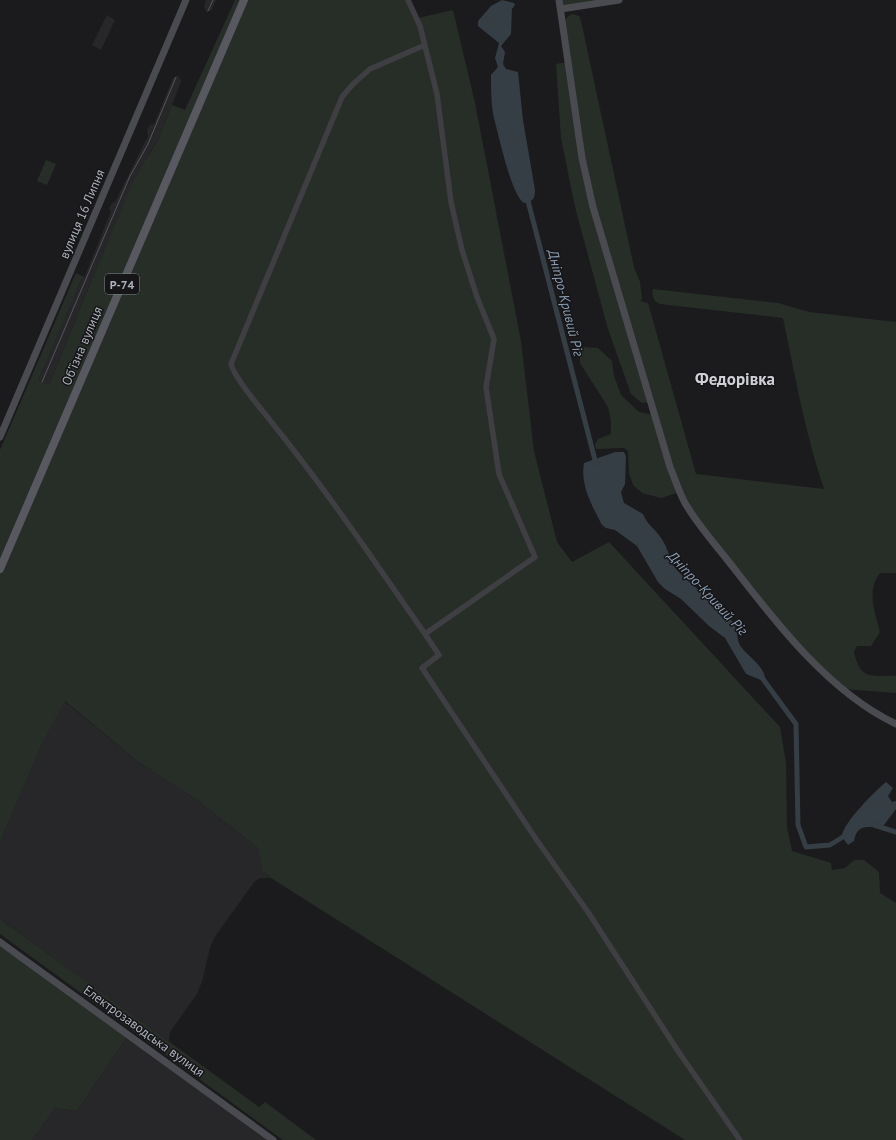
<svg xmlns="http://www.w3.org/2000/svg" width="896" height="1140" viewBox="0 0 896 1140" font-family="'PT Sans',sans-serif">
<rect width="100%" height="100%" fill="#1b1b1d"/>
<path fill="#272729" d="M206,0H216L212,10L206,12L204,6Z
M107,15L115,20L101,50L92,45Z
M179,76L181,82L159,138L150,152L120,219H117L49,385L38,380L54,339L81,280L84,278L111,211L109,209L112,203L115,202L148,136L147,129L150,125L154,124L173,78Z
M64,701L137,761L197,800L258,848L266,874L271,878H260L255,881L214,938L210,948L202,982L197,994L170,1032L169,1042L0,919V842L42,744Z
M129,1034L273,1140H32L55,1108L77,1111Z"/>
<path fill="#272e28" d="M235,0H408L418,18L453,10L475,103L521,341L534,451L557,542L572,562L609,542L780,727L786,763L787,827L792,851L831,863L832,870L845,868L854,860H864L879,872L880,893L896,903V1140H685L271,878L263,871L258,848L197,800L137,761L65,701L42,744L0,842V450L76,273L84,277V278L81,280L38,380L49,385L117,219H120V213L134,180L159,138L172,105L185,110Z
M559,0H619L561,9Z
M572,14L579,16L581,21L634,267L640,282L642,299L640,301L648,303L696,474L824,489C805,433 795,375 783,318L660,304C653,300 652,297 653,289L778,303L809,312L896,322V573H880C866,592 875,611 880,632L871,646H857L854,652C861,681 870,675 896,676V693L843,689L831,679L742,579L680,492L661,498L642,493L633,485L629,473L628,451L624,448L596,449L595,444L598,439L611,434V421L608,407L580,363V350L583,347L598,348L612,361L614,376L621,395L639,412L654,415L651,402L642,403L631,394L608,329L575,207L561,138L556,64L568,62C566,47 556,22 572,14Z
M46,160L56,164L47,185L37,181Z
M0,919L259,1107L265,1102L316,1140H283L0,934Z
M0,946L15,957L17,954L129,1034L77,1111L55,1108L32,1140H0Z"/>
<path fill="#353d45" d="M502,0L514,3L515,5L512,9L511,34L501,46L505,52L503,64L506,69L518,72L523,120L535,190C535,199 533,201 524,203C512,197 498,133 494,118C491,105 491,88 491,75L498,67L495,58L499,43L478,26V21L491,6Z
M615,452H624L626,456L625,484L621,492L624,503L643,514C646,523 655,529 661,538C668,547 670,562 677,570C694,589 716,600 731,620C740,631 735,640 742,648C748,656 765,667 765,679L761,680L746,674L725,638L709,626L681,599L665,589L658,582L637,546L615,530L606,528L602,525C592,506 580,485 584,463Z
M886,782L893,788L888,796L892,802L896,801V809L884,825C869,830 858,821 854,841L848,845L842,837C841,825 875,791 886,782Z"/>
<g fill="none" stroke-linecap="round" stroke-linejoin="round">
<path stroke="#353d45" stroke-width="5" d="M527,197L596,464
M760,675L796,724L798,825L806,847L830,845L846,835
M874,825L896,832"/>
<path stroke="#3e3e43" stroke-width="5.5" d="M408,0L420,26L437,94L451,202L462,250L477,297L494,339L486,387L499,474L535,557L425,634C375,562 325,488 269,419C261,409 233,376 231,364L342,97L353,84L370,69L425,45
M425,634L439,655L422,668L536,839L588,912L678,1051L740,1140"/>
<path stroke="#4a4b51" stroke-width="7" d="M559,0L582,158L593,207L670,467C675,479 679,492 685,503C697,524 714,543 729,562C774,620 828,692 896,724
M561,9L619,0
M0,437L186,0
M0,942L273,1140"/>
<path stroke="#585960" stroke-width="8" d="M0,569L244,0"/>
<path stroke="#55565c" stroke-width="1" d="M208,11L213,0
M42,382L130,176L148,144L176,77"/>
</g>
<g text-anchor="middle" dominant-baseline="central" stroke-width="3" stroke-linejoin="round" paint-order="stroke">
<rect fill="#161518" stroke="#80838a" stroke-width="1" x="105" y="274" width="34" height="20" rx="3"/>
<g font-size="12" font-weight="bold" fill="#aeb2bb">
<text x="122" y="284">Р-74</text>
</g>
<g font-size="13" fill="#aeb2bb" stroke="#161518">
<text transform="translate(82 214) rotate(-67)">вулиця 16 Липня</text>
<text transform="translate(82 346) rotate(-67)">Обʼїзна вулиця</text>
<text transform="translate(144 1031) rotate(36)">Електрозаводська вулиця</text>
</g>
<g font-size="14" font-style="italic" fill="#899db2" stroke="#161518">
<text transform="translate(566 303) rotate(76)">Дніпро-Кривий Ріг</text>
<text transform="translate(708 593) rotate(47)">Дніпро-Кривий Ріг</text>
</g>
<g font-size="17" font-weight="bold" fill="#cfd1d7" stroke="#161518">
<text x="735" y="379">Федорівка</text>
</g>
</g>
</svg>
